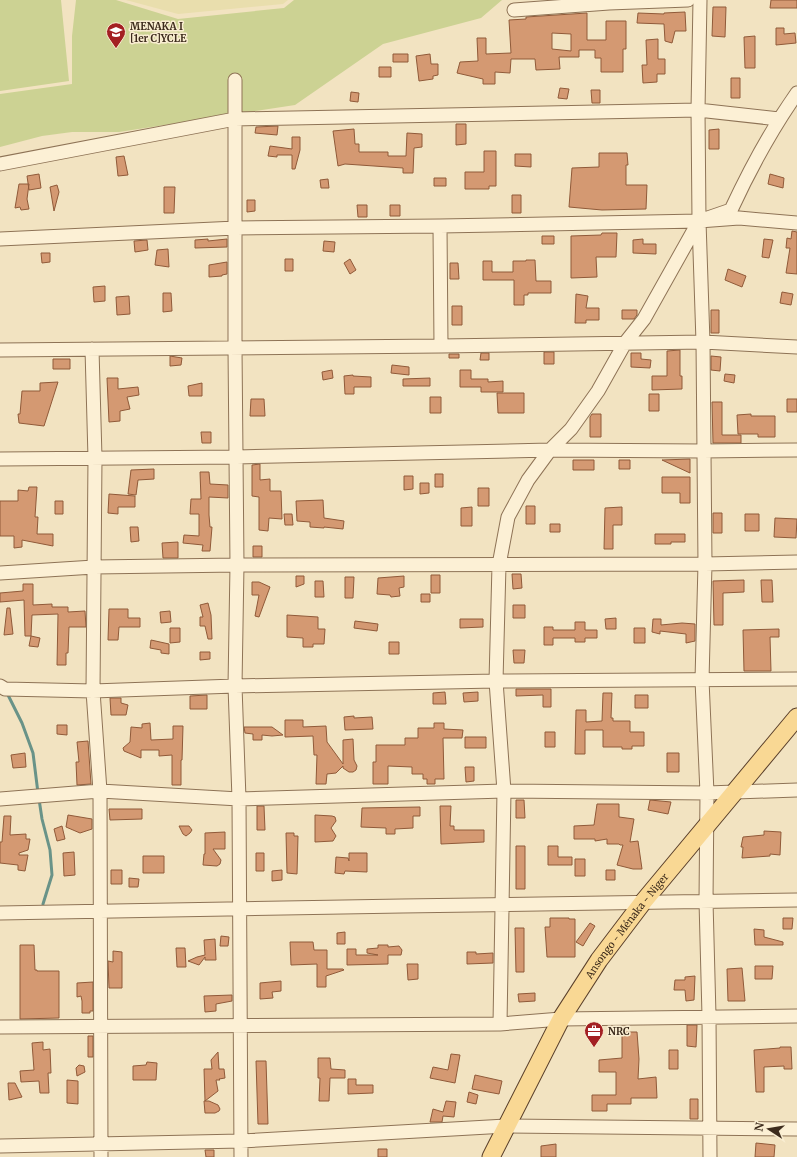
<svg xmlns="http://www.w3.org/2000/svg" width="797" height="1157" viewBox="0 0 797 1157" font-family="Merriweather,serif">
<rect width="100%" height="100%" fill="#f2e3c1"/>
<path fill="#e9dead" d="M126,0H288L283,4L178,14Z"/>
<path fill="#ccd293" d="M0,0H61L69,81L0,91Z
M76,0H116L178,19L284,8L294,0H502L481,18L383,44L295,105L119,132H72L42,136L0,147V94L72,84V36Z"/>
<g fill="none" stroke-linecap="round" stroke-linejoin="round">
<path stroke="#699388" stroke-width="3" d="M7,693L22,723L33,753L38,793
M39,799L42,819L50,850L52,875L43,904"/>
</g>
<path fill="#d49972" stroke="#905a39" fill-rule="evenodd" d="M771,0H797V8H770Z
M713,7H726L725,37L712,36Z
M685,12L686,31H675L672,43L665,41L664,24L637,23L638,13L664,14V13Z
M587,13V40H606V21H626V49H623V72H601V58H595V50H579V57H559L560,69L536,70L535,59H511L510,73L495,72V84H483V79L457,73L460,62L478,61L477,38H486V54L511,53L509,20L526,19V17ZM552,33L571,34V51L552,49Z
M776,28H784V34L795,33L796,43L776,45Z
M755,36V68H745L744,37Z
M658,39V59H665V74H657V82L643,83L642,65H647L646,40Z
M393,54H408V62H393Z
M430,54L431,64H438V75L433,76V79L419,81L416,56Z
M379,67H391V77H379Z
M731,78H740V98H731Z
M560,88L569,89L567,99L558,98Z
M591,90H600V103H592Z
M351,92L359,93L358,102L350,101Z
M456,124H466V144L456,145Z
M278,126L277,135L255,133L256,127Z
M354,129L355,144H359V152H388V156H406L407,133L422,134V147L414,148L413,173H403V168L345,164L338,166L333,131Z
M719,129V149H709V130Z
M292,137H300V150L295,169H292V155H277V157L268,156L270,146L292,149Z
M484,151H496V186H489V189H465V172H484Z
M599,153H627L628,165H626V185H647L646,209L602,210L569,207L572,168L599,167Z
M515,154H531V167L515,166Z
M124,156L128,175L118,176L116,157Z
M39,174L41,188L29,190L27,176Z
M770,174L784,178L783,188L768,184Z
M434,178H446V186H434Z
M328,179L329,188H321L320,180Z
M19,184H29L27,199L29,209L21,210L20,207L15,208Z
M57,185L59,192L54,211L50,187Z
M164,187H175L174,213H164Z
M512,195H521V213H512Z
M247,200H255V211L247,212Z
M357,205H367V217H358Z
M390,205H400V216H390Z
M792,231L797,232V274L786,273L790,248H786L787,238L791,239Z
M602,233H617L616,257H596L597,277L571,278V236L601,235Z
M542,236H554V244H542Z
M208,239V241L227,239V247L195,248V240Z
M643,239V244H656V254L633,253V240Z
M764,239L773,240L769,258L762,257Z
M147,240L148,250L135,252L134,241Z
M324,241L335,242L334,252L323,251Z
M168,249L169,267L155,265L157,250Z
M41,253H50V262L42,263Z
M285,259H293V271H285Z
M350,259L356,270L350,274L344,263Z
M526,260H535L536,281H551V293H528V295H524V305H514V280H483V261H492V272H513V261H526Z
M227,262V274L222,275V276L209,277V265Z
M450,263H458L459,279H450Z
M728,269L746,276L742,287L725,280Z
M105,286V301L94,302L93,287Z
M782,292L793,294L791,305L780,303Z
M163,293H171L172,311L163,312Z
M576,294L588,296L586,308H599V320H586V323H575Z
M129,296L130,314L117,315L116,297Z
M452,306H462V325H452Z
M622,310H637V315L634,319H622Z
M711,310H719V333H711Z
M680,350V376H682V389L652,390V376H667V351Z
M544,352H554V364H544Z
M481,353H489V360H480Z
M631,353H641V359L651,360L650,368L631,367Z
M449,354H459V358H449Z
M170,356L182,358L181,365L170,366Z
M711,356L721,357L720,371L711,370Z
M53,359H70V369H53Z
M392,365L409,367V375L391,373Z
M332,370L333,378L323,380L322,372Z
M460,370H471V379H488V382L503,381V392H481V387H460Z
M725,374L735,375L734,383L724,381Z
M353,375V376L371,377V387H354V394H345L344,376Z
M107,378H118V389L138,387L139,395L127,397L130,409L120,411V421L109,422Z
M430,378V386H403V379Z
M58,382L44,426L19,423L18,414H20L22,391H40V383Z
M202,383V396H189L188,386Z
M497,393H524V413H498Z
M649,394H659V411H649Z
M430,397H441V413H430Z
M251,399H264L265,416H250Z
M787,399H797V412H787Z
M712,402H722V435H741V443H713Z
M592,414H601V437H590V417Z
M751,414V416H775V437H758V434H738L737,415Z
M201,432H211V443H202Z
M690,459V473L662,460Z
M573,460H594V470H573Z
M619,460H630V469H619Z
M260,464V480L270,479V491H281L282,519L269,518L268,531L259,530V497L252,496V465Z
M154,469V479L138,480L136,495L128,494L131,470Z
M200,472H209L210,484L228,485V498L209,497V515L210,527H212L210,551H202L203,545L183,543L184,535L199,536V514H190L191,499H201Z
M435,474H443V487H435Z
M404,476H413V489L404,490Z
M662,477H690V503H680V493H662Z
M420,483H429V493L420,494Z
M29,487H37L35,517H38L37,534H53V546L22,540V547L14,548V536H0V501H18V490L28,491Z
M478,488H489V506H478Z
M109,494L135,496V507H118V514L108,513Z
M323,500L324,518L344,521L343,529L324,527V528L310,527V522L297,521L296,501Z
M55,501H63V514H55Z
M526,506H535V524H526Z
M472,507V526H461V508Z
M622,507V525H613V549H604L605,508Z
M713,513H722V533H713Z
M284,514H292L293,525H285Z
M745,514H759V531H745Z
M775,518L797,519L796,538L774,537Z
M550,524H560V532H550Z
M130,527H138L139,541L131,542Z
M655,534H685V542H671V544H655Z
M178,542V558H163L162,543Z
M253,546H262V557H253Z
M512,574H521L522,588L513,589Z
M431,575H440V593H431Z
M296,576H304V584L296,587Z
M404,576V587L399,588L400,596L391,597L390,595L377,594L378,578Z
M345,577H354L353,598H345Z
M744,580V592L723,593V625H714L713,581Z
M761,580H772L773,602H762Z
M315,581H323L324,597H315Z
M252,582H259L270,587L259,617L255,616L259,595H252Z
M23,584H33V605L52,604V607H68V612L85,611L86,627H69L68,653H66V665H57L58,614L32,615L31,636H25L24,600L0,602V593L23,591Z
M421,594H430V602H421Z
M208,603L211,615L212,639H208L205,626H200V617H203L200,605Z
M513,605H525V618H513Z
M7,608H10L13,634L4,635Z
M109,609H128V618H140V627H119L118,640H108Z
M170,611L171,622L161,623L160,612Z
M287,615L318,617V629H325L324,644H313V647H303V638L287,637Z
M616,618V629H606L605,619Z
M460,619H483V627L460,628Z
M653,619H661V625L682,623L695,624V641L686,643V634L660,631V634L652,632Z
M355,621L378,624L377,631L354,628Z
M575,622H585V630H597V638H585V642H575V638H553V645H544V627H553V630H575Z
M170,628H180V642L170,643Z
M634,628H645V643H634Z
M779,629V637H770L771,671H744L743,630Z
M31,636L40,638L38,647L29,646Z
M151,640L169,644V654L161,653V650L150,648Z
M389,642H399V654H389Z
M513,650H525L524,663H514Z
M200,652H210V659L200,660Z
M516,689H551V707H543V695L516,696Z
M445,692L446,704H433V693Z
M478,692V701L464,702L463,693Z
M603,693H612L611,718H613V721H630V732H644V746H632V749H622V747H603V730H585V754H575L576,710H586V722L602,721Z
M207,695V709H190V696Z
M635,695H648V708H635Z
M110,698H121V703L128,705L126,715H111Z
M354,716V718L372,717L373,729L345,730L344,717Z
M285,720H303V727L326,726L327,742L343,764V740L353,739L354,760L357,766L356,770L353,772H349L343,768V766L336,773L327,774L326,784H316L317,755H314L313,736L285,737Z
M150,723L151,740L173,739V726H183L182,760H181V785H172V755L159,756V750H141V758L124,751L123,748L130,742L131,727L142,728V724Z
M434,723H444V729L463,730L462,738H443L444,779H435V784H427V779H423V774H412V767L388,766V784H373V762H376V745H405V738H418V728H434Z
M57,725H67V735L57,734Z
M244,727H272L283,735L272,736L262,735V740H253V734L245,733Z
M545,732H555V747H545Z
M465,737H486V748H465Z
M88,741L91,784L77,785L76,762H79L77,742Z
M25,753L26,767L13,768L11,755Z
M667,753H679V772H667Z
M465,767H474V781L466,782Z
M516,800H524L525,818H516Z
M650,800L671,802L668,814L648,810Z
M597,804H619V817L634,819L630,842L638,841L642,869H633L617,865L623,845H620L619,844H607V839L595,841V839H574V826L594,825Z
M257,806H264L265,830H257Z
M440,806H451L450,826H454V830H484V842L441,844Z
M420,807V816H413V828L395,829V834H386V828L361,827L362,808Z
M109,809H142V819L110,820Z
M68,815L92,819V829L80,833L66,827Z
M315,815L332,816L335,817L336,821L331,828L336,836L333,841L315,842Z
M4,816H11L10,835L26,834V839H30L28,850L19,853V855H28L25,871L18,870V865L0,863V842H2Z
M62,826L65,839L57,841L54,829Z
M179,826H189L192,830L190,833L186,836L183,834Z
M764,831L781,832L780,855L770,854V856L742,858L743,847H741L743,837L764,835Z
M225,832V849H213L221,860L220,864L217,866L203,865L204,854H205V833Z
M286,833H294V836H298L297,874L287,873Z
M516,846H525V889H516Z
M548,846H558V857H572V865H548Z
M74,852L75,875L64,876L63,853Z
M256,853H264V871H256Z
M349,853H367V872L345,871L344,874L335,873L336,857L348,858L349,861Z
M143,856H164V873H143Z
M575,859H585V876H575Z
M111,870H122V884H111Z
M282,870V880L272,881V871Z
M606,870H615V880H606Z
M129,878L139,879L138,887H129Z
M550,918H569V919H575V957H547L545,927H550Z
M783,918H793L792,929H783Z
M590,923L595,926L583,946L576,942Z
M515,928H524V972H516Z
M754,929L764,930V937L783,942V945H755Z
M345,932V944H337V933Z
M221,936L229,937L228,946H220Z
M215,939L216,960H205V957L199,965L188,961L197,957L205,955L204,940Z
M290,942H313L314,950H327V969H343L344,970L326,976V987H317V964L291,965Z
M20,945H34L35,970H37V971H59V1018L20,1019Z
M378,945H388V947L399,946L402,950L401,955H388V964L347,965V949H356V955H378L367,953V949L378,948Z
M176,948H185L186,967H177Z
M113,951L122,952V988H109L108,961L113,962Z
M467,952H476V954L493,953V963L467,964Z
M407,964H418V979L408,980Z
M755,966H773L772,979H755Z
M742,968L745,1001H728L727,969Z
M695,976L694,1000L686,1001L685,990H674L675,980H685V977Z
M281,981V991L272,992L273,998L260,999V983Z
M93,982V1011H90V1013H82V1001L81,996L77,997V983Z
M535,993V1001L519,1002L518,994Z
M232,995V1001L216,1004V1011L205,1012L204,996Z
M687,1025H697L696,1047L687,1046Z
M622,1032H637L639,1059L638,1079L656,1077L657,1098H631V1104H607V1111H592V1095H616V1072H599V1060L622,1058Z
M88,1036H93V1057H88Z
M43,1042V1050L50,1049L51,1073H48L49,1093H40L39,1081L21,1082L20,1071L34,1070L32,1043Z
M780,1047H791L792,1069H784V1066L764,1067V1092H756L754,1050L780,1048Z
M669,1050H678V1069H669Z
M218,1052L219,1069H224L225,1078L219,1079L220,1080H216L218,1091L205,1101L204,1069H212L211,1060Z
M451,1054L460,1055L455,1083L430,1078L433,1067L448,1070Z
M318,1058H330L331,1069L345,1070V1078H330L329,1101H319L320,1078H318Z
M256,1061H266L268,1124H258Z
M147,1062L157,1063L156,1080H133V1066L146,1065Z
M79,1065L84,1066L85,1072L77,1076L76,1068Z
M475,1075L502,1081L499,1094L472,1089Z
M348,1079H356V1085H373V1093L348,1094Z
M67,1080L78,1081V1104L67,1103Z
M8,1083H15L22,1097L9,1100Z
M469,1092L478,1095L476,1104L467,1102Z
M690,1099H698V1119H690Z
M204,1101H209L218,1105L220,1109L219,1111L215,1113H205Z
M446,1101L456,1102L454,1117L443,1116L442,1122H430L433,1109L443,1112Z
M756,1143L775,1145L774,1157H755Z
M556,1144V1157H541V1146Z
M378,1149H387V1157H378Z
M205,1150H214V1157H206Z"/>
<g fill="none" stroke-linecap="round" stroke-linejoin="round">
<defs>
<path id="minor" d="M700,0L698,110L699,221L703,342L705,564L702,680L707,793L706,901L709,1016L710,1157
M514,10L609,3L688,0
M235,80V348L237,565L235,686L239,799L241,1157
M0,164L235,119L698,110L779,119
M440,226L441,346
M0,239L236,228L440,226L699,221L739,218L797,223
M92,349L95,458L93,691L100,791L101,1157
M0,350L441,346L703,342L797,347
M0,459L237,457L550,450L703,451L797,450
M0,573L94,567L237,565L705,564L797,562
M0,686L5,689L93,691L235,686L496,681L797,679
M0,799L100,791L239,799L504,791L707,793L797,790
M0,913C266,909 531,903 797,900
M500,1024L504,791L496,681L499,565L508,517L528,480L550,450L571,429L598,391L625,343L644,319L699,221L731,210C750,169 771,130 797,93
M0,1027L500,1024L561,1019L797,1016
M0,1146L241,1141L506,1126L797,1129"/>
<g id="major">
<path id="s1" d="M491,1157L561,1019L599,960L643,902L797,717"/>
</g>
</defs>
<use href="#minor" stroke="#8e7356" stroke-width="15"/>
<use href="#major" stroke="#5b402b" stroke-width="19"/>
<use href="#minor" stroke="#fcf0d5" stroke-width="13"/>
<use href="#major" stroke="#f9d894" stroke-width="17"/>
</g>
<defs>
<symbol id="school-pin" viewBox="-11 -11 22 30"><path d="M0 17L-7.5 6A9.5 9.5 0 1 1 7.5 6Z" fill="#a32023" stroke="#f9edd1"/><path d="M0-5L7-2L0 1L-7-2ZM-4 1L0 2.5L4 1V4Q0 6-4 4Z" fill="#fff"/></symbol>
<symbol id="office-pin" viewBox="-11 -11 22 30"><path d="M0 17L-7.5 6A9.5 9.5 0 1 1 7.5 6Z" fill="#a32023" stroke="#f9edd1"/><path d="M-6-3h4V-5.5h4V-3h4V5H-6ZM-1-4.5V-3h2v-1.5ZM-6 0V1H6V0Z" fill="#fff"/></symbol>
</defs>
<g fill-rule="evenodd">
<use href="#school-pin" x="105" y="21" width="22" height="30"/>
<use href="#office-pin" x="583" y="1020" width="22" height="30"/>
</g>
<g text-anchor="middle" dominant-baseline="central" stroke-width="3" stroke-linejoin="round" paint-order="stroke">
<g font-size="10" font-weight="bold" fill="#3c2b1c" stroke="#f9edd1" text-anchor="start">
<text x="130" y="26">MENAKA I<tspan x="130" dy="12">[1er C]YCLE</tspan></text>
<text x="608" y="1031">NRC</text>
</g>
<g font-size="10" fill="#3c2b1c" stroke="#f9edd1">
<text stroke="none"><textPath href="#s1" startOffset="269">Ansongo - Ménaka - Niger</textPath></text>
</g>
</g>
<g transform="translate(769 1129) rotate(282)" stroke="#f9edd1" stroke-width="3" paint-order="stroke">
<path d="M0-3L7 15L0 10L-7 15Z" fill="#3c2b1c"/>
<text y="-6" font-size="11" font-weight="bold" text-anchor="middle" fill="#3c2b1c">N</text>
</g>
</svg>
